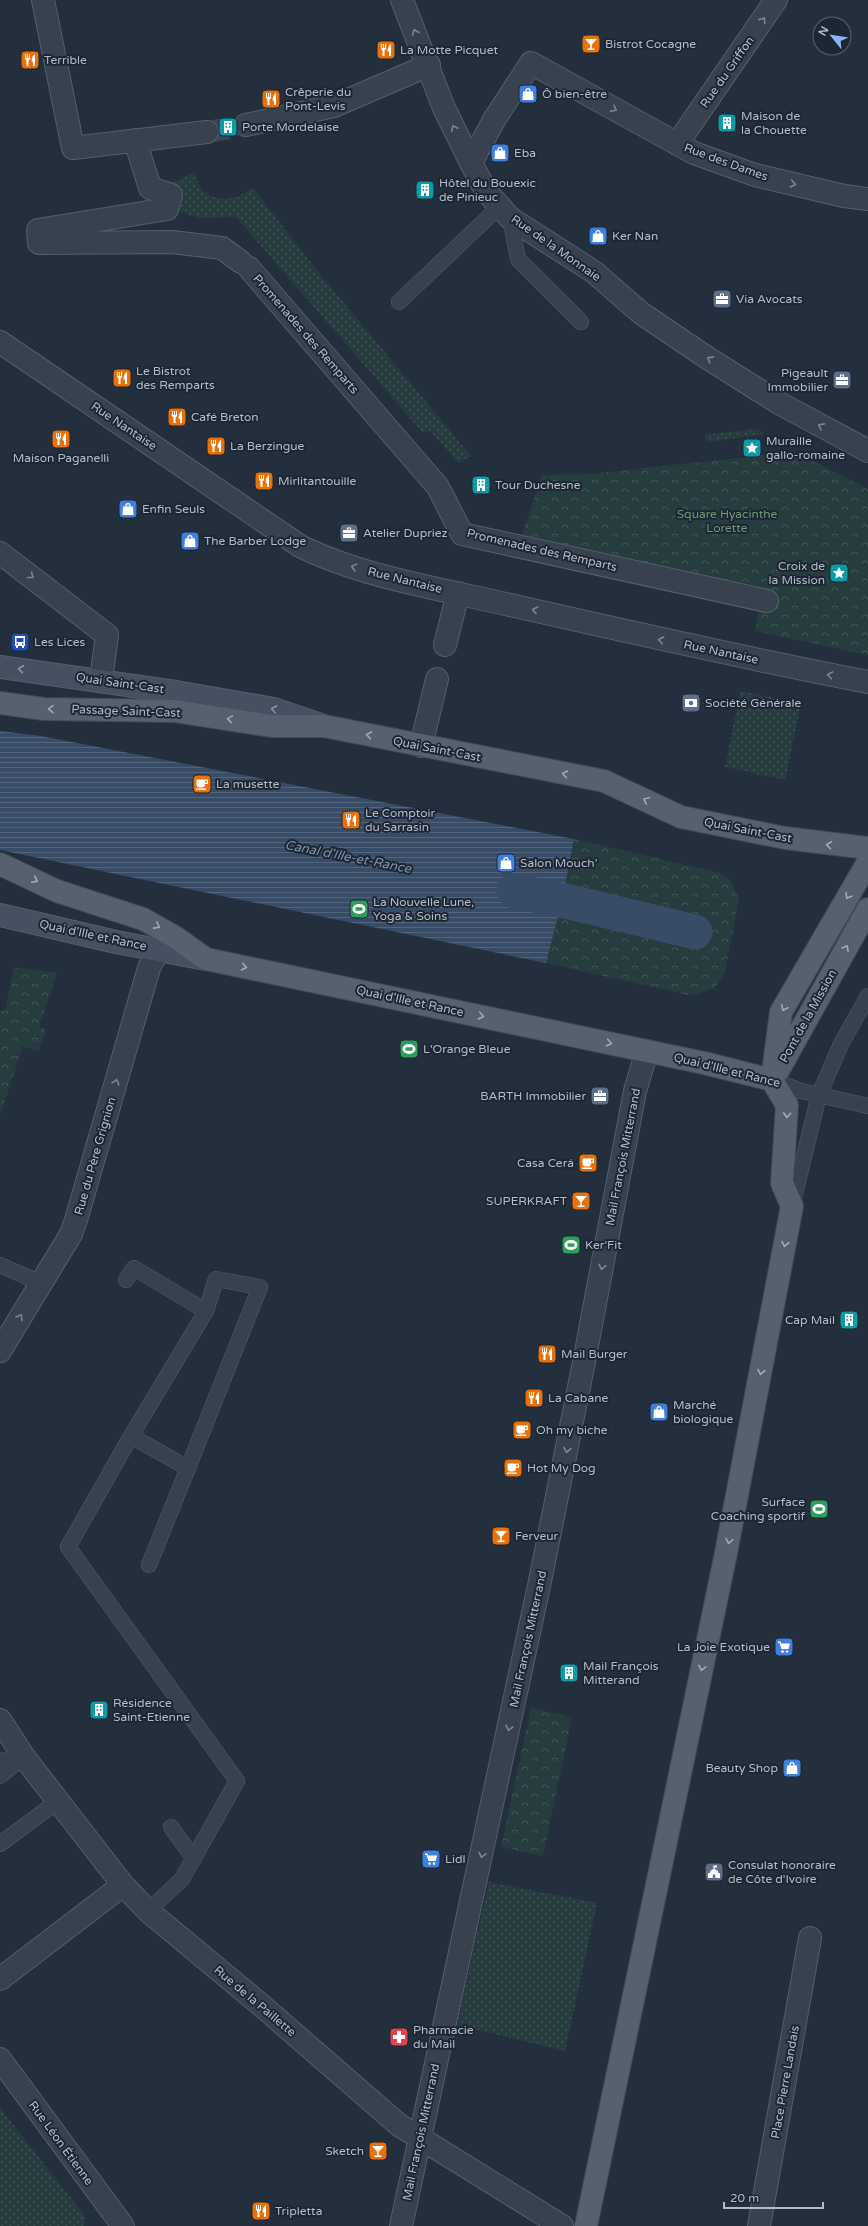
<svg xmlns="http://www.w3.org/2000/svg" width="868" height="2226" viewBox="0 0 868 2226" font-family="'Varela Round',sans-serif">
<defs>
<pattern id="grass-dots" width="8" height="8" patternUnits="userSpaceOnUse"><rect width="8" height="8" fill="#263c3f"/><path d="M2 2h.1M6 6h.1" fill="none" stroke="#435659" stroke-width="1.8" stroke-linecap="round"/></pattern>
<pattern id="forest-crowns" width="20" height="18" patternUnits="userSpaceOnUse"><rect width="20" height="18" fill="#263c3f"/><path d="M2 6a3 3 0 1 1 6 0M12 15a3 3 0 1 1 6 0" fill="none" stroke="#435659"/></pattern>
<pattern id="water-rules" width="6" height="5" patternUnits="userSpaceOnUse"><rect width="6" height="5" fill="#394c67"/><path d="M0 2.5h6" fill="none" stroke="#53647b"/></pattern>
</defs>
<rect width="100%" height="100%" fill="#242f3e"/>
<path fill="url(#grass-dots)" d="M196,172C197,202 234,206 252,187L319,273L471,456L459,463L429,430L424,434L236,217L199,218L161,206L158,189Z
M756,429L764,434L707,442L704,435Z
M740,691L801,703L785,780L725,767Z
M489,1882L597,1903L565,2051L457,2025Z
M0,2108L85,2216L84,2226H0Z"/>
<path fill="url(#forest-crowns)" d="M795,452L868,489V655L755,631L763,593L521,538L542,475L590,474Z
M574,839L721,873L730,880L739,899L725,972L715,988L698,994L688,995L546,963L562,901Z
M14,967L57,973L39,1027L46,1030L39,1051L23,1046L0,1116V1010L5,1011Z
M531,1708L572,1717L543,1856L501,1847Z"/>
<path fill="url(#water-rules)" d="M0,731L41,736L574,839L562,901L546,963L0,850Z"/>
<g fill="none" stroke-linecap="round" stroke-linejoin="round">
<path stroke="#394c67" stroke-width="35" d="M514,891L570,902L695,932"/>
<path stroke="#3a4453" stroke-width="22" stroke-dasharray="22 11" stroke-linecap="butt" d="M207,132L246,125"/>
<defs>
<path id="lane" d="M510,218L518,259L581,322
M399,302L500,206
M772,1080L801,1091L868,1106
M792,1206L819,1095L841,1044L868,996
M0,1265L41,1283
M126,1280L134,1268L206,1311L131,1436L68,1547L237,1781L182,1879L148,1911
M131,1436L188,1468L260,1287L216,1279L206,1311
M149,1565L188,1468
M0,1761L23,1757
M0,1776L24,1757
M171,1827L194,1859
M0,1844L58,1801"/>
<path id="street" d="M43,0L73,148L207,132
M402,0L444,108L471,163L486,191L510,218L594,272L641,313L706,357L779,403L868,451
M246,125L334,106L429,65
M135,140L150,188L171,195L167,209L38,230L39,243L172,242L222,248L241,262
M677,144L776,0
M471,163L494,120L531,63L694,153L755,175L844,196L868,199
M249,268L438,487L462,534L767,601
M0,342L300,546C362,577 442,589 510,605C629,632 748,659 868,682
M0,553L107,635L101,680
M445,645L458,593
M421,746L437,679
M0,1351L71,1234L76,1220L149,968L159,949
M0,1720L24,1757L58,1801L123,1885L148,1911L261,2005L399,2125L562,2226
M0,1979L123,1885
M0,2059L123,2226
M401,2226L540,1581L584,1362L635,1091L647,1051
M759,2226L810,1938"/>
<path id="secondary" d="M0,667L176,692L274,709L321,725
M0,915L116,942L206,959"/>
<path id="primary" d="M0,703L44,709L174,711L272,726H324L604,781L681,817L785,838L868,848
M0,864L57,891L143,919L175,937L206,959L704,1063L772,1080
M778,1071L868,909
M772,1080L781,1012L868,862
M586,2226L726,1553L792,1206L782,1183L787,1105L772,1080"/>
</defs>
<use href="#lane" stroke="#565f6c" stroke-width="16"/>
<use href="#street" stroke="#565f6c" stroke-width="24"/>
<use href="#secondary" stroke="#565f6c" stroke-width="24"/>
<use href="#primary" stroke="#414a57" stroke-width="24"/>
<use href="#lane" stroke="#38414e" stroke-width="15"/>
<use href="#street" stroke="#38414e" stroke-width="22"/>
<use href="#secondary" stroke="#465061" stroke-width="22"/>
<use href="#primary" stroke="#56606e" stroke-width="22"/>
</g>
<defs><path id="oneway-chevron" d="M-2-3.5L2.5 0L-2 3.5" fill="none" stroke-width="1.6" stroke-linecap="round" stroke-linejoin="round"/></defs>
<g stroke="#7c8592">
<use href="#oneway-chevron" transform="translate(763 20) rotate(-55)"/>
<use href="#oneway-chevron" transform="translate(415 32) rotate(-112)"/>
<use href="#oneway-chevron" transform="translate(614 109) rotate(29)"/>
<use href="#oneway-chevron" transform="translate(454 128) rotate(-116)"/>
<use href="#oneway-chevron" transform="translate(793 184) rotate(13)"/>
<use href="#oneway-chevron" transform="translate(710 359) rotate(-147)"/>
<use href="#oneway-chevron" transform="translate(821 426) rotate(-152)"/>
<use href="#oneway-chevron" transform="translate(354 567) rotate(-165)"/>
<use href="#oneway-chevron" transform="translate(31 576) rotate(38)"/>
<use href="#oneway-chevron" transform="translate(535 610) rotate(-167)"/>
<use href="#oneway-chevron" transform="translate(661 640) rotate(-167)"/>
<use href="#oneway-chevron" transform="translate(830 675) rotate(-169)"/>
<use href="#oneway-chevron" transform="translate(116 1082) rotate(-74)"/>
<use href="#oneway-chevron" transform="translate(602 1267) rotate(101)"/>
<use href="#oneway-chevron" transform="translate(20 1317) rotate(-59)"/>
<use href="#oneway-chevron" transform="translate(567 1450) rotate(101)"/>
<use href="#oneway-chevron" transform="translate(509 1728) rotate(102)"/>
<use href="#oneway-chevron" transform="translate(482 1855) rotate(103)"/>
</g>
<g stroke="#8e96a5">
<use href="#oneway-chevron" transform="translate(21 669) rotate(-172)"/>
<use href="#oneway-chevron" transform="translate(274 709) rotate(-166)"/>
</g>
<g stroke="#a1aab7">
<use href="#oneway-chevron" transform="translate(51 709) rotate(-179)"/>
<use href="#oneway-chevron" transform="translate(230 719) rotate(-171)"/>
<use href="#oneway-chevron" transform="translate(369 735) rotate(-169)"/>
<use href="#oneway-chevron" transform="translate(565 774) rotate(-169)"/>
<use href="#oneway-chevron" transform="translate(646 800) rotate(-155)"/>
<use href="#oneway-chevron" transform="translate(829 845) rotate(-173)"/>
<use href="#oneway-chevron" transform="translate(35 880) rotate(26)"/>
<use href="#oneway-chevron" transform="translate(848 896) rotate(120)"/>
<use href="#oneway-chevron" transform="translate(157 926) rotate(28)"/>
<use href="#oneway-chevron" transform="translate(846 948) rotate(-61)"/>
<use href="#oneway-chevron" transform="translate(244 967) rotate(12)"/>
<use href="#oneway-chevron" transform="translate(784 1008) rotate(116)"/>
<use href="#oneway-chevron" transform="translate(481 1016) rotate(12)"/>
<use href="#oneway-chevron" transform="translate(609 1043) rotate(12)"/>
<use href="#oneway-chevron" transform="translate(787 1115) rotate(93)"/>
<use href="#oneway-chevron" transform="translate(785 1244) rotate(101)"/>
<use href="#oneway-chevron" transform="translate(761 1372) rotate(101)"/>
<use href="#oneway-chevron" transform="translate(729 1541) rotate(101)"/>
<use href="#oneway-chevron" transform="translate(702 1668) rotate(102)"/>
</g>
<defs>
<symbol id="bar-square" viewBox="-11 -11 22 22"><rect x="-9" y="-9" width="18" height="18" rx="4" fill="#e8710a" stroke="#1d2633"/><path d="M-6-5H6L.8 .8V4.5H3.5V6h-7V4.5H-.8V.8Z" fill="#fff"/></symbol>
<symbol id="restaurant-square" viewBox="-11 -11 22 22"><rect x="-9" y="-9" width="18" height="18" rx="4" fill="#e8710a" stroke="#1d2633"/><path d="M-5-6h1v4h1v-4h1v4h1v-4h1v5L-1.5 .5V6h-2V.5L-5-1ZM5-6V6H3V1.5H1.5Q1.5-4 5-6Z" fill="#fff"/></symbol>
<symbol id="shop-square" viewBox="-11 -11 22 22"><rect x="-9" y="-9" width="18" height="18" rx="4" fill="#3f7fe0" stroke="#1d2633"/><path d="M-5-2.5h2.3a2.7 3.5 0 0 1 5.4 0H5L5.5 6h-11ZM-1.5-2.5h3a1.5 2.3 0 0 0-3 0Z" fill="#fff"/></symbol>
<symbol id="building-square" viewBox="-11 -11 22 22"><rect x="-9" y="-9" width="18" height="18" rx="4" fill="#0f9aa8" stroke="#1d2633"/><path d="M-4-6H4V6H1V3H-1V6H-4ZM-2.5-4.3h1.7v1.8h-1.7ZM.8-4.3h1.7v1.8H.8ZM-2.5-1h1.7V.8h-1.7ZM.8-1h1.7V.8H.8Z" fill="#fff"/></symbol>
<symbol id="office-square" viewBox="-11 -11 22 22"><rect x="-9" y="-9" width="18" height="18" rx="4" fill="#5c6f8a" stroke="#1d2633"/><path d="M-6-3h4V-5.5h4V-3h4V5H-6ZM-1-4.5V-3h2v-1.5ZM-6 0V1H6V0Z" fill="#fff"/></symbol>
<symbol id="sight-square" viewBox="-11 -11 22 22"><rect x="-9" y="-9" width="18" height="18" rx="4" fill="#0f9aa8" stroke="#1d2633"/><path d="M0-6L1.8-2.2L6-1.7L2.9 1.2L3.7 5.4L0 3.3L-3.7 5.4L-2.9 1.2L-6-1.7L-1.8-2.2Z" fill="#fff"/></symbol>
<symbol id="bus-square" viewBox="-11 -11 22 22"><rect x="-9" y="-9" width="18" height="18" rx="4" fill="#1a4fb4" stroke="#1d2633"/><path d="M-5-6H5V4H4V6H2V4H-2V6H-4V4H-5ZM-3.5-4V0h7V-4ZM-3.5 1.2v1.5H-2V1.2ZM2 1.2v1.5H3.5V1.2Z" fill="#fff"/></symbol>
<symbol id="bank-square" viewBox="-11 -11 22 22"><rect x="-9" y="-9" width="18" height="18" rx="4" fill="#5c6f8a" stroke="#1d2633"/><path d="M-6-4H6V4H-6ZM0-2.3a2.3 2.3 0 1 0 0 4.6a2.3 2.3 0 1 0 0-4.6Z" fill="#fff"/></symbol>
<symbol id="cafe-square" viewBox="-11 -11 22 22"><rect x="-9" y="-9" width="18" height="18" rx="4" fill="#e8710a" stroke="#1d2633"/><path d="M-5.5-4.5H6V0H3Q3 3.5 0 3.5H-2.5Q-5.5 3.5-5.5 0ZM3-3.2v2h1.7v-2ZM-6 4.5H4V6H-6Z" fill="#fff"/></symbol>
<symbol id="stadium-square" viewBox="-11 -11 22 22"><rect x="-9" y="-9" width="18" height="18" rx="4" fill="#2e9e5b" stroke="#1d2633"/><path d="M0-5a6.5 5 0 1 0 0 10a6.5 5 0 1 0 0-10ZM-3.5-1.8h7v3.6h-7Z" fill="#fff"/></symbol>
<symbol id="supermarket-square" viewBox="-11 -11 22 22"><rect x="-9" y="-9" width="18" height="18" rx="4" fill="#3f7fe0" stroke="#1d2633"/><path d="M-6-5.5h2.5l.6 2H6L4.5 2H-2.5L-4.4-4H-6ZM-1.5 3.2a1.3 1.3 0 1 0 .1 0ZM3 3.2a1.3 1.3 0 1 0 .1 0Z" fill="#fff"/></symbol>
<symbol id="civic-square" viewBox="-11 -11 22 22"><rect x="-9" y="-9" width="18" height="18" rx="4" fill="#5c6f8a" stroke="#1d2633"/><path d="M-.6-6.5H3V-4.5H.6V-3L4-1V1h2V6H-6V1h2V-1L-.6-3ZM-1.2 2.5V6h2.4V2.5Z" fill="#fff"/></symbol>
<symbol id="pharmacy-square" viewBox="-11 -11 22 22"><rect x="-9" y="-9" width="18" height="18" rx="4" fill="#e0444e" stroke="#1d2633"/><path d="M-2-6h4v4h4v4h-4v4h-4v-4h-4v-4h4Z" fill="#fff"/></symbol>
</defs>
<g fill-rule="evenodd">
<use href="#bar-square" x="580" y="33" width="22" height="22"/>
<use href="#restaurant-square" x="375" y="39" width="22" height="22"/>
<use href="#restaurant-square" x="19" y="49" width="22" height="22"/>
<use href="#shop-square" x="517" y="83" width="22" height="22"/>
<use href="#restaurant-square" x="260" y="88" width="22" height="22"/>
<use href="#building-square" x="716" y="112" width="22" height="22"/>
<use href="#building-square" x="217" y="116" width="22" height="22"/>
<use href="#shop-square" x="489" y="142" width="22" height="22"/>
<use href="#building-square" x="414" y="179" width="22" height="22"/>
<use href="#shop-square" x="587" y="225" width="22" height="22"/>
<use href="#office-square" x="711" y="288" width="22" height="22"/>
<use href="#restaurant-square" x="111" y="367" width="22" height="22"/>
<use href="#office-square" x="831" y="369" width="22" height="22"/>
<use href="#restaurant-square" x="166" y="406" width="22" height="22"/>
<use href="#restaurant-square" x="50" y="428" width="22" height="22"/>
<use href="#restaurant-square" x="205" y="435" width="22" height="22"/>
<use href="#sight-square" x="741" y="437" width="22" height="22"/>
<use href="#restaurant-square" x="253" y="470" width="22" height="22"/>
<use href="#building-square" x="470" y="474" width="22" height="22"/>
<use href="#shop-square" x="117" y="498" width="22" height="22"/>
<use href="#office-square" x="338" y="522" width="22" height="22"/>
<use href="#shop-square" x="179" y="530" width="22" height="22"/>
<use href="#sight-square" x="828" y="562" width="22" height="22"/>
<use href="#bus-square" x="9" y="631" width="22" height="22"/>
<use href="#bank-square" x="680" y="692" width="22" height="22"/>
<use href="#cafe-square" x="191" y="773" width="22" height="22"/>
<use href="#restaurant-square" x="340" y="809" width="22" height="22"/>
<use href="#shop-square" x="495" y="852" width="22" height="22"/>
<use href="#stadium-square" x="348" y="898" width="22" height="22"/>
<use href="#stadium-square" x="398" y="1038" width="22" height="22"/>
<use href="#office-square" x="589" y="1085" width="22" height="22"/>
<use href="#cafe-square" x="577" y="1152" width="22" height="22"/>
<use href="#bar-square" x="570" y="1190" width="22" height="22"/>
<use href="#stadium-square" x="560" y="1234" width="22" height="22"/>
<use href="#building-square" x="838" y="1309" width="22" height="22"/>
<use href="#restaurant-square" x="536" y="1343" width="22" height="22"/>
<use href="#restaurant-square" x="523" y="1387" width="22" height="22"/>
<use href="#shop-square" x="648" y="1401" width="22" height="22"/>
<use href="#cafe-square" x="511" y="1419" width="22" height="22"/>
<use href="#cafe-square" x="502" y="1457" width="22" height="22"/>
<use href="#stadium-square" x="808" y="1498" width="22" height="22"/>
<use href="#bar-square" x="490" y="1525" width="22" height="22"/>
<use href="#supermarket-square" x="773" y="1636" width="22" height="22"/>
<use href="#building-square" x="558" y="1662" width="22" height="22"/>
<use href="#building-square" x="88" y="1699" width="22" height="22"/>
<use href="#shop-square" x="781" y="1757" width="22" height="22"/>
<use href="#supermarket-square" x="420" y="1848" width="22" height="22"/>
<use href="#civic-square" x="703" y="1861" width="22" height="22"/>
<use href="#pharmacy-square" x="388" y="2026" width="22" height="22"/>
<use href="#bar-square" x="367" y="2140" width="22" height="22"/>
<use href="#restaurant-square" x="250" y="2200" width="22" height="22"/>
</g>
<g text-anchor="middle" dominant-baseline="central" stroke-width="4" stroke-linejoin="round" paint-order="stroke">
<g font-size="12" fill="#b4bcc9" stroke="#1d2633" text-anchor="start">
<text x="605" y="44">Bistrot Cocagne</text>
<text x="400" y="50">La Motte Picquet</text>
<text x="44" y="60">Terrible</text>
<text x="285" y="92">Crêperie du<tspan x="285" dy="14">Pont-Levis</tspan></text>
<text x="542" y="94">Ô bien-être</text>
<text x="741" y="116">Maison de<tspan x="741" dy="14">la Chouette</tspan></text>
<text x="242" y="127">Porte Mordelaise</text>
<text x="514" y="153">Eba</text>
<text x="439" y="183">Hôtel du Bouexic<tspan x="439" dy="14">de Pinieuc</tspan></text>
<text x="612" y="236">Ker Nan</text>
<text x="736" y="299">Via Avocats</text>
<text x="136" y="371">Le Bistrot<tspan x="136" dy="14">des Remparts</tspan></text>
<text x="828" y="373" text-anchor="end">Pigeault<tspan x="828" dy="14">Immobilier</tspan></text>
<text x="191" y="417">Café Breton</text>
<text x="766" y="441">Muraille<tspan x="766" dy="14">gallo-romaine</tspan></text>
<text x="230" y="446">La Berzingue</text>
<text x="61" y="458" text-anchor="middle">Maison Paganelli</text>
<text x="278" y="481">Mirlitantouille</text>
<text x="495" y="485">Tour Duchesne</text>
<text x="142" y="509">Enfin Seuls</text>
<text x="363" y="533">Atelier Dupriez</text>
<text x="204" y="541">The Barber Lodge</text>
<text x="825" y="566" text-anchor="end">Croix de<tspan x="825" dy="14">la Mission</tspan></text>
<text x="34" y="642">Les Lices</text>
<text x="705" y="703">Société Générale</text>
<text x="216" y="784">La musette</text>
<text x="365" y="813">Le Comptoir<tspan x="365" dy="14">du Sarrasin</tspan></text>
<text x="520" y="863">Salon Mouch’</text>
<text x="373" y="902">La Nouvelle Lune,<tspan x="373" dy="14">Yoga &amp; Soins</tspan></text>
<text x="423" y="1049">L'Orange Bleue</text>
<text x="586" y="1096" text-anchor="end">BARTH Immobilier</text>
<text x="574" y="1163" text-anchor="end">Casa Cerá</text>
<text x="567" y="1201" text-anchor="end">SUPERKRAFT</text>
<text x="585" y="1245">Ker'Fit</text>
<text x="835" y="1320" text-anchor="end">Cap Mail</text>
<text x="561" y="1354">Mail Burger</text>
<text x="548" y="1398">La Cabane</text>
<text x="673" y="1405">Marché<tspan x="673" dy="14">biologique</tspan></text>
<text x="536" y="1430">Oh my biche</text>
<text x="527" y="1468">Hot My Dog</text>
<text x="805" y="1502" text-anchor="end">Surface<tspan x="805" dy="14">Coaching sportif</tspan></text>
<text x="515" y="1536">Ferveur</text>
<text x="770" y="1647" text-anchor="end">La Joie Exotique</text>
<text x="583" y="1666">Mail François<tspan x="583" dy="14">Mitterand</tspan></text>
<text x="113" y="1703">Résidence<tspan x="113" dy="14">Saint-Etienne</tspan></text>
<text x="778" y="1768" text-anchor="end">Beauty Shop</text>
<text x="445" y="1859">Lidl</text>
<text x="728" y="1865">Consulat honoraire<tspan x="728" dy="14">de Côte d'Ivoire</tspan></text>
<text x="413" y="2030">Pharmacie<tspan x="413" dy="14">du Mail</tspan></text>
<text x="364" y="2151" text-anchor="end">Sketch</text>
<text x="275" y="2211">Tripletta</text>
</g>
<g font-size="12" fill="#b4bcc9" stroke="#1d2633">
<text transform="translate(727 72) rotate(-55)">Rue du Griffon</text>
<text transform="translate(726 162) rotate(20)">Rue des Dames</text>
<text transform="translate(556 248) rotate(35)">Rue de la Monnaie</text>
<text transform="translate(306 334) rotate(49)">Promenades des Remparts</text>
<text transform="translate(124 426) rotate(34)">Rue Nantaise</text>
<text transform="translate(542 550) rotate(13)">Promenades des Remparts</text>
<text transform="translate(405 580) rotate(14)">Rue Nantaise</text>
<text transform="translate(721 652) rotate(12)">Rue Nantaise</text>
<text transform="translate(120 683) rotate(8)">Quai Saint-Cast</text>
<text transform="translate(126 711) rotate(2)">Passage Saint-Cast</text>
<text transform="translate(437 749) rotate(11)">Quai Saint-Cast</text>
<text transform="translate(748 830) rotate(11)">Quai Saint-Cast</text>
<text transform="translate(93 935) rotate(12)">Quai d'Ille et Rance</text>
<text transform="translate(410 1001) rotate(12)">Quai d'Ille et Rance</text>
<text transform="translate(808 1016) rotate(-61)">Pont de la Mission</text>
<text transform="translate(727 1070) rotate(14)">Quai d'Ille et Rance</text>
<text transform="translate(95 1156) rotate(-74)">Rue du Père Grignion</text>
<text transform="translate(623 1157) rotate(-79)">Mail François Mitterrand</text>
<text transform="translate(528 1639) rotate(-78)">Mail François Mitterrand</text>
<text transform="translate(255 2001) rotate(40)">Rue de la Paillette</text>
<text transform="translate(785 2082) rotate(-80)">Place Pierre Landais</text>
<text transform="translate(421 2132) rotate(-78)">Mail François Mitterrand</text>
<text transform="translate(61 2143) rotate(54)">Rue Léon Étienne</text>
</g>
<g font-size="12" fill="#6b9a76" stroke="#1d2633">
<text x="727" y="514">Square Hyacinthe<tspan x="727" dy="14">Lorette</tspan></text>
</g>
<g font-size="13" font-style="italic" fill="#7c92b1" stroke="#1d2633">
<text transform="translate(348 857) rotate(11)">Canal d'Ille-et-Rance</text>
</g>
</g>
<g transform="translate(832 36) rotate(300)"><circle r="19" fill="#1d2633" stroke="#59626f"/>
<path d="M0-3L7 15L0 10L-7 15Z" fill="#8ab4f8"/>
<text y="-6" font-size="11" font-weight="bold" text-anchor="middle" fill="#b4bcc9">N</text>
</g>
<path d="M724 2202v6h99v-6" fill="none" stroke="#b4bcc9" stroke-width="2"/>
<text x="730" y="2202" font-size="12" fill="#b4bcc9" stroke="#1d2633" stroke-width="3" paint-order="stroke">20 m</text>
</svg>
